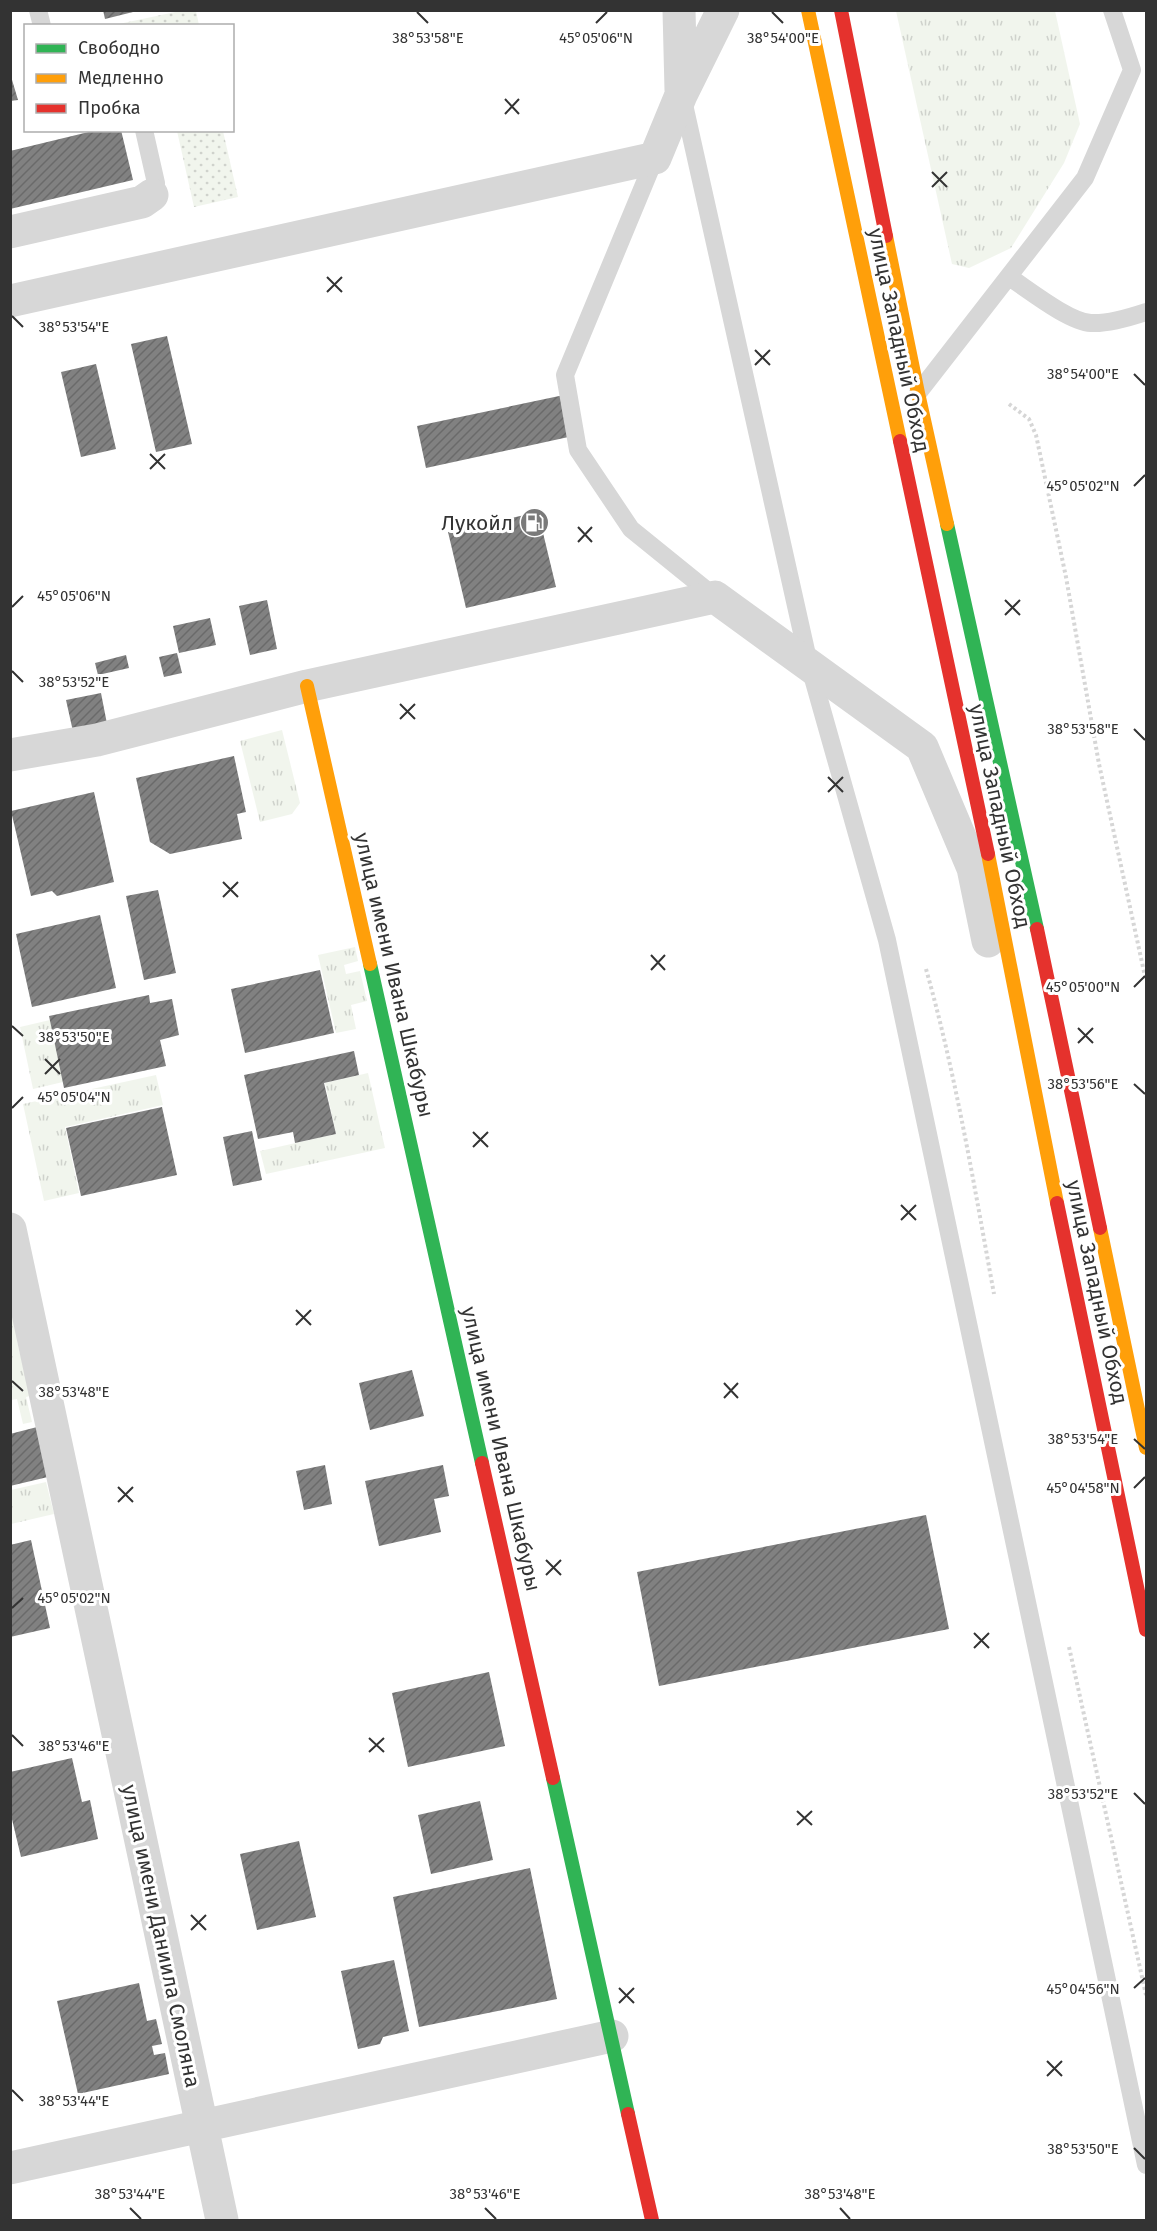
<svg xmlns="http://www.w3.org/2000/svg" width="1157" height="2231" viewBox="0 0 1157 2231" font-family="'Fira Sans',sans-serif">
<defs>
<pattern id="grass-tufts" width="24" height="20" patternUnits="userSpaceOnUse" patternTransform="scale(1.5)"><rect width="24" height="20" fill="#f1f5ed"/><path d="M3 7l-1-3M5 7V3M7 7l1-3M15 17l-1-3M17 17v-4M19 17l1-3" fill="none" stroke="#cfd2cc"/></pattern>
<pattern id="park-dots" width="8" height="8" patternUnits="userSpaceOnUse" patternTransform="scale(1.5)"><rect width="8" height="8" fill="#f1f5ed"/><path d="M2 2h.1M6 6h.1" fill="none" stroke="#cfd2cc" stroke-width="1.8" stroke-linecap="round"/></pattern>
<pattern id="building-hatch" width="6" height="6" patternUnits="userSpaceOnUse" patternTransform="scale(1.5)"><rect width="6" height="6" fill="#818181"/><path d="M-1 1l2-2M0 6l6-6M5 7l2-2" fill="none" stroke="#6a6a6a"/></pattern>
</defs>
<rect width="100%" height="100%" fill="#fff"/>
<path fill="url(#grass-tufts)" d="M896,11H1055L1080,124L1064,163L1011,248L969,268L952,264Z
M282,730L300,803L292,814L260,822L240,741Z
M355,947L358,961L344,965L346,974L360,971L367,1001L351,1005L356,1029L336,1033L318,955Z
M50,1020L63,1082L33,1089L20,1027Z
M368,1073L385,1148L266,1174L260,1151L336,1134L325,1083Z
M156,1075L163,1105L65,1127L79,1193L44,1201L23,1104Z
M10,1283L28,1337L17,1340L20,1354L41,1393L26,1397L32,1422L23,1424L17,1399L11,1400Z
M46,1482L54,1514L11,1524V1490Z"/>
<path fill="url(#park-dots)" d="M180,11H196L199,25H114Z
M177,131H223L238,197L194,207Z"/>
<path fill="url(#building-hatch)" d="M103,10H137V11L105,19Z
M10,73L18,100L10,101Z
M97,130H121L133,180L10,209V151Z
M167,336L192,444L156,452L131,344Z
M96,364L116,449L81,457L61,372Z
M564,395L573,436L426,468L417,426Z
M538,512L556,587L466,608L448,532Z
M267,600L277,649L250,655L239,606Z
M210,618L216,645L179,653L173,626Z
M177,653L182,673L164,677L159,657Z
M126,655L129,668L98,675L95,663Z
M101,693L108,729L74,736L66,700Z
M234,756L246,812L237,814L242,839L170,854L150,842L136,778Z
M94,792L114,882L57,896L52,891L31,896L11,811Z
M158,890L176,973L144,980L126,896Z
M100,915L116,988L32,1007L16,934Z
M320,970L334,1033L245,1053L231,989Z
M149,995L150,1003L172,999L179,1035L160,1040L166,1066L64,1088L49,1016Z
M354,1051L359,1075L324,1083L336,1134L295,1143L293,1132L258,1139L244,1075Z
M162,1107L177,1175L81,1196L66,1128Z
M252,1131L262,1180L233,1186L223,1137Z
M412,1370L424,1416L370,1430L359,1383Z
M41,1426L52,1476L10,1486V1434Z
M325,1465L332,1504L304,1510L296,1471Z
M443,1465L449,1496L434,1499L441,1532L379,1546L365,1481Z
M926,1515L949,1629L659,1686L637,1572Z
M31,1540L50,1628L10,1637V1545Z
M489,1672L505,1746L408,1767L392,1693Z
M72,1758L82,1802L90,1800L98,1839L21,1857L10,1811V1772Z
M480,1801L493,1860L431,1874L418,1815Z
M299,1841L316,1917L257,1930L240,1854Z
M530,1868L557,1999L419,2027L393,1897Z
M394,1960L409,2031L383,2037L380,2044L358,2049L341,1971Z
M139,1983L147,2021L156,2019L162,2044L152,2046L154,2055L165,2053L169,2074L78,2094L57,2001Z"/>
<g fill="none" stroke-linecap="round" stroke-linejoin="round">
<path stroke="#d6d6d6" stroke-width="4" stroke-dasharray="3 3" stroke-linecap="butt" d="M1009,404L1029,419L1036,435L1066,577L1099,764L1146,981
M926,969C956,1075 974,1185 994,1294
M1069,1647L1146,1995"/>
<path stroke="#d7d7d7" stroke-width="18" d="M38,10L42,26
M683,100L809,664L887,940L1146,2165
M144,130L156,183L152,195
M655,158L565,375L578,450L631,529L715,597
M1009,277C1029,290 1069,322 1091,323C1107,324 1131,317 1146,312
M918,393L1085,178L1132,70L1112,10"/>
<path stroke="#d7d7d7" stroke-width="33" d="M679,10L681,90
M10,232L142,202L152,195
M10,301L655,158L681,95L723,10
M10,755L97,740L307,686L715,597L922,747L973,868L988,941
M10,1229L222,2220
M10,2168L612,2036"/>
<path stroke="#30b455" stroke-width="14" d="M947,524L1037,929
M370,964L482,1463
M553,1778L628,2114"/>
<path stroke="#ff9f0a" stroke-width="14" d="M808,10L900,441
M886,236L918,393L947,524
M307,686L370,964
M988,854L1057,1203
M1100,1228L1146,1448"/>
<path stroke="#e5322d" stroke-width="14" d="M841,10L886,236
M900,441L988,854
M1037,929L1100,1228
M1057,1203L1146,1630
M482,1463L553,1778
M628,2114L652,2220"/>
</g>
<path fill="none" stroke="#333" stroke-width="2" d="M417,12L428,23M772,12L783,23M596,23L607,12M505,99L519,114M505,114L519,99M932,172L947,187M932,187L947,172M327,277L342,292M327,292L342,277M12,316L23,327M755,350L770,365M755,365L770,350M1134,374L1145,385M150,454L165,469M150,469L165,454M1134,486L1145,475M578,527L592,542M578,542L592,527M1005,600L1020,615M12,607L23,596M1005,615L1020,600M12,671L23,682M400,704L415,719M400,719L415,704M1134,729L1145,740M828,777L843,792M828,792L843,777M223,882L238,897M223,897L238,882M651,955L665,970M651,970L665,955M1134,987L1145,976M12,1026L23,1036M1078,1028L1093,1043M1078,1043L1093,1028M45,1059L60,1074M45,1074L60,1059M1134,1084L1145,1094M12,1108L23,1097M473,1132L488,1147M473,1147L488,1132M901,1205L916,1220M901,1220L916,1205M296,1310L311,1325M296,1325L311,1310M12,1381L23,1391M724,1383L738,1398M724,1398L738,1383M1134,1439L1145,1449M118,1487L133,1502M1134,1488L1145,1477M118,1502L133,1487M546,1560L561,1575M546,1575L561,1560M12,1608L23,1598M974,1633L989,1648M974,1648L989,1633M12,1735L23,1746M369,1738L384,1752M369,1752L384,1738M1134,1793L1145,1804M797,1811L812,1825M797,1825L812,1811M191,1915L206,1930M191,1930L206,1915M619,1988L634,2003M1134,1988L1145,1978M619,2003L634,1988M1047,2061L1062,2076M1047,2076L1062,2061M12,2090L23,2101M1134,2148L1145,2159M130,2208L141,2219M485,2208L496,2219M840,2208L850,2219"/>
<defs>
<symbol id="fuel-disc" viewBox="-11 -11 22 22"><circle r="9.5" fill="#7a7a7a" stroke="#fff"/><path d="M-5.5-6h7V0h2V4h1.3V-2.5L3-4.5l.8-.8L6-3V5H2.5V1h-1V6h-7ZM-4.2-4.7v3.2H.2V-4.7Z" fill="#fff"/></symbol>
</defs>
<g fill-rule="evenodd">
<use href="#fuel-disc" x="518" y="506" width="33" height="33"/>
</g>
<g text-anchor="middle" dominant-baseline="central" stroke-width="6" stroke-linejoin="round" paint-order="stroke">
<g font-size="21" fill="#333" stroke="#fff">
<text transform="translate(899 340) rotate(78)">улица Западный Обход</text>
<text transform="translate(1000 816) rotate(78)">улица Западный Обход</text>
<text transform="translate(394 975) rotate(77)">улица имени Ивана Шкабуры</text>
<text transform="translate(1097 1292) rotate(78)">улица Западный Обход</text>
<text transform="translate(501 1449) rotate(77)">улица имени Ивана Шкабуры</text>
<text transform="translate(161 1936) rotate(78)">улица имени Даниила Смоляна</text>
</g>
<g font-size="21" fill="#333" stroke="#fff" text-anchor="end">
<text x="513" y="523">Лукойл</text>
</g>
</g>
<g font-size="15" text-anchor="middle" fill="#333" stroke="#fff" stroke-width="6" stroke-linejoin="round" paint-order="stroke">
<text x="428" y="43">38°53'58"E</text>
<text x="596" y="43">45°05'06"N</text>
<text x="783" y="43">38°54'00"E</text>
<text x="74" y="332">38°53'54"E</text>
<text x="1083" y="379">38°54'00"E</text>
<text x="1083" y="491">45°05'02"N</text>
<text x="74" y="601">45°05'06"N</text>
<text x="74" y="687">38°53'52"E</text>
<text x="1083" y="734">38°53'58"E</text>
<text x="1083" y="992">45°05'00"N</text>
<text x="74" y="1042">38°53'50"E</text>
<text x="1083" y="1089">38°53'56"E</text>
<text x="74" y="1102">45°05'04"N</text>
<text x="74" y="1397">38°53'48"E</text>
<text x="1083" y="1444">38°53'54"E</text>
<text x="1083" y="1493">45°04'58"N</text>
<text x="74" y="1603">45°05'02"N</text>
<text x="74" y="1751">38°53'46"E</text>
<text x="1083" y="1799">38°53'52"E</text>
<text x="1083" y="1994">45°04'56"N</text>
<text x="74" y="2106">38°53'44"E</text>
<text x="1083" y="2154">38°53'50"E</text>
<text x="130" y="2199">38°53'44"E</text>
<text x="485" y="2199">38°53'46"E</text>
<text x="840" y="2199">38°53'48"E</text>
</g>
<rect width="1157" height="2231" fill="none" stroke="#333333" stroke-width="24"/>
<rect x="24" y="24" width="210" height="108" fill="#ffffff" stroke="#adadad" stroke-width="1.5"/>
<rect x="36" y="44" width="30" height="9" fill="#30b455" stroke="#adadad" stroke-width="1.5"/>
<text x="78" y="54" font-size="18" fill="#333333">Свободно</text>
<rect x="36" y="74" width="30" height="9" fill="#ff9f0a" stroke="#adadad" stroke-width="1.5"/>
<text x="78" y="84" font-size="18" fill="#333333">Медленно</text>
<rect x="36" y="104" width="30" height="9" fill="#e5322d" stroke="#adadad" stroke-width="1.5"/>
<text x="78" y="114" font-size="18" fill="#333333">Пробка</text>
</svg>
